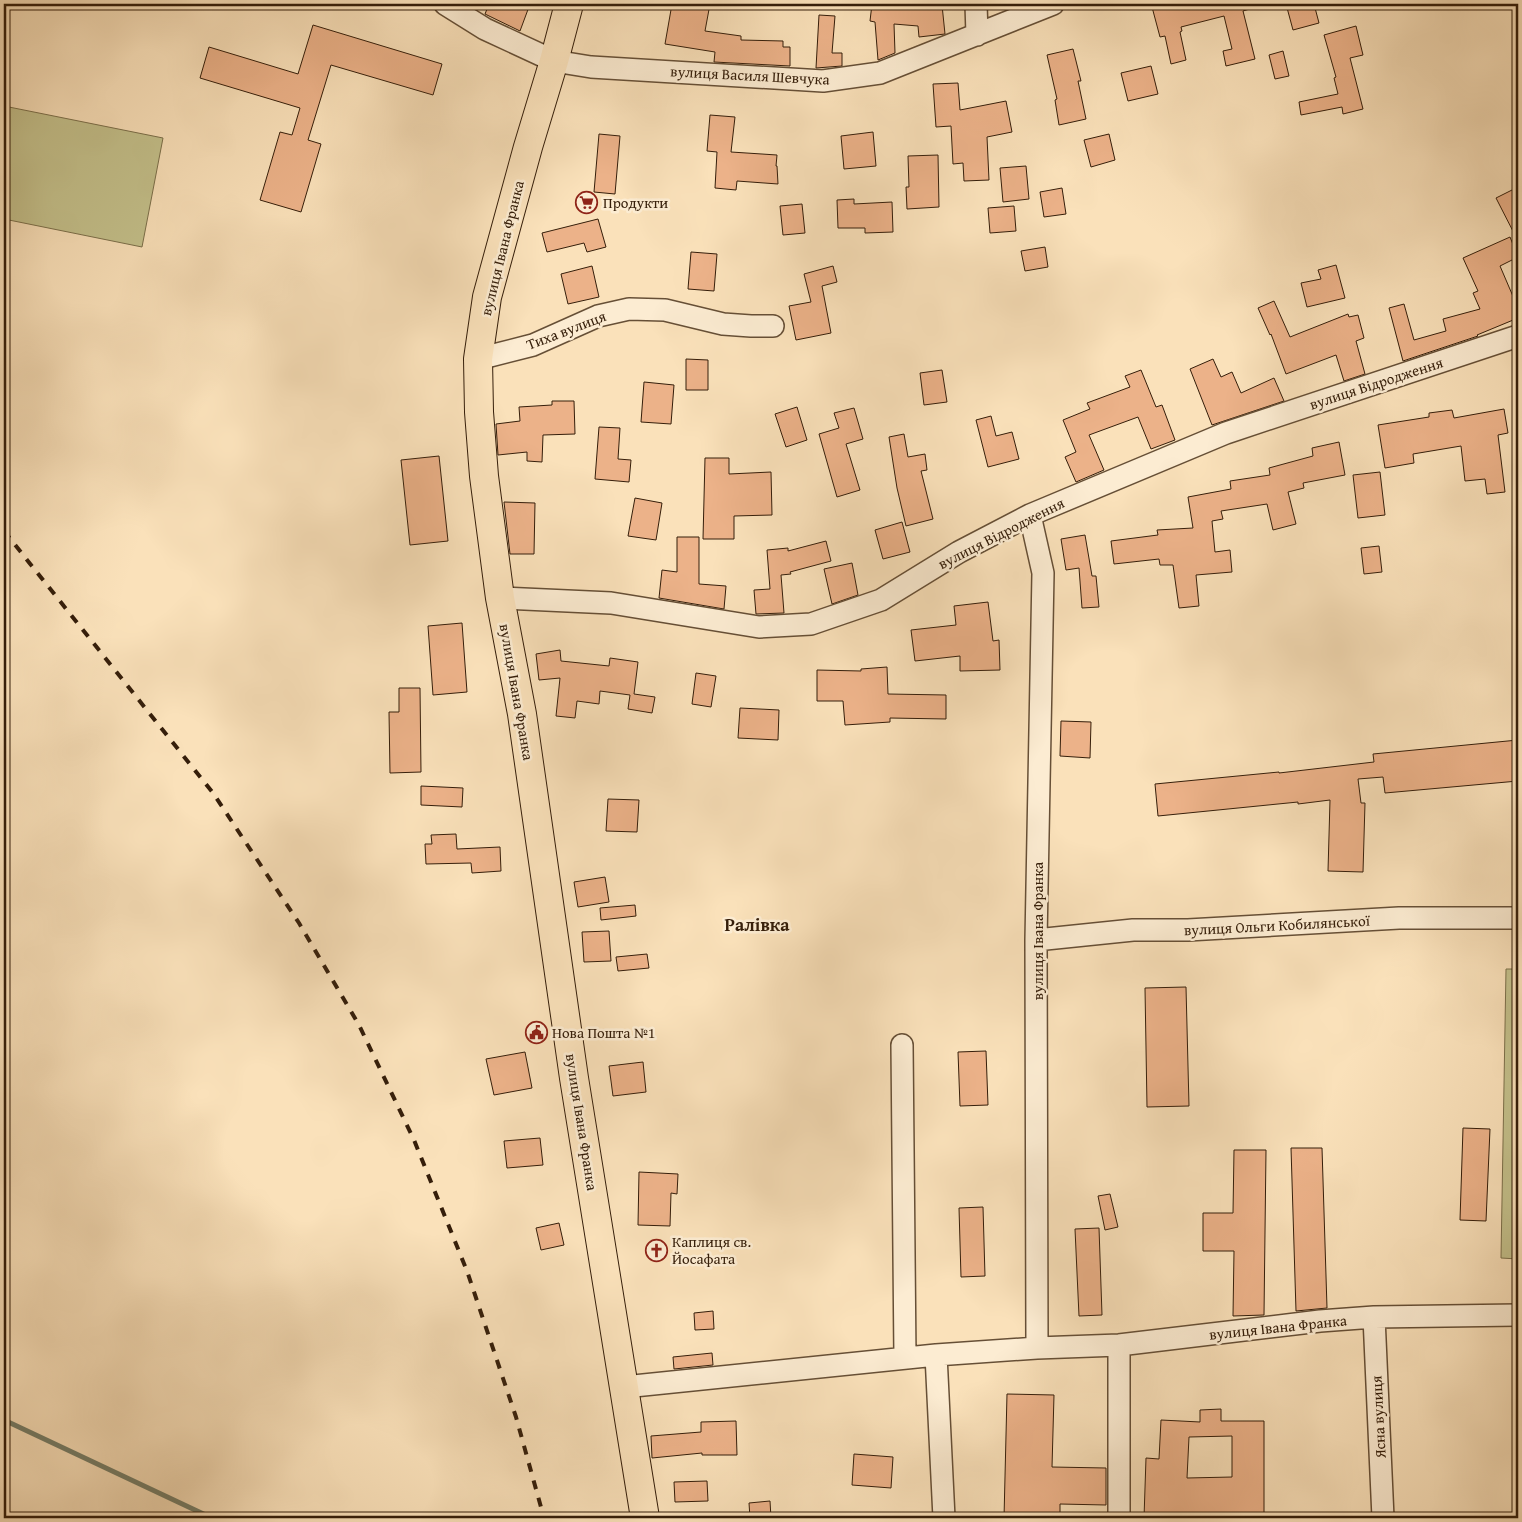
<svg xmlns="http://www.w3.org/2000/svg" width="1522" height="1522" viewBox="0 0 1522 1522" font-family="'Gentium Book Plus',serif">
<rect width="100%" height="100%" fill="#fae1ba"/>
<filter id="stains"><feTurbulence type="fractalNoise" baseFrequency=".004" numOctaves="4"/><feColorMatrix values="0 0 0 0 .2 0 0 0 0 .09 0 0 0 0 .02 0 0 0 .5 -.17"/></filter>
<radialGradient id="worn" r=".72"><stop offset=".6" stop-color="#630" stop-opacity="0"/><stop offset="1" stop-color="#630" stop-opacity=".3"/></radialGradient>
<path fill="#c4c18c" stroke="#7c704b" d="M4,106L163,138L142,247L4,219Z
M1506,969H1518V1259L1501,1258Z"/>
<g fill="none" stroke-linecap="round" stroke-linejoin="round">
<path stroke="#757e69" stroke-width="5" d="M4,1420L212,1518"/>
</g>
<path fill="#ecb289" stroke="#351e0a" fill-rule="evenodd" d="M489,4H530L520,31L485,14Z
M672,4H710L705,31L741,36V40L783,41V47H790V66L714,62L715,52L665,44Z
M872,4H904L903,9L942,5L945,34L919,37L918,26L894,24L895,53L878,60L875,22L870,21Z
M1166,4H1252L1253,8L1243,11L1255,59L1226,66L1223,51L1232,49L1224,16L1181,27L1182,31L1180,32L1186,60L1171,64L1165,36L1160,37L1152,7Z
M1286,4H1314L1319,23L1293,30Z
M819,15L835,16L832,53H842V66L816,68Z
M313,25L442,64L433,95L331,65L308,140L321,144L301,212L260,200L280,132L292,135L300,108L200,78L209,47L298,74Z
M1356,26L1363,55L1350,58L1363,109L1343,114L1342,107L1301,115L1299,102L1338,94L1334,78L1336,77L1324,35Z
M1073,49L1081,81H1078L1086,119L1059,125L1055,100L1057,99L1047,55Z
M1283,51L1289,76L1275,79L1269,55Z
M1151,66L1158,94L1128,101L1121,73Z
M958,83L960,110L1006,101L1012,132L987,137L989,180L964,181L963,163L953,164L951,126L936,127L933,84Z
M710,115L735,117L731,152L777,155L776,166H777L778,184L737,181L736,190L715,188L717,152L707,151Z
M873,132L876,166L844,169L841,136Z
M599,134L620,136L615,194L594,192Z
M1109,134L1115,160L1091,167L1084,140Z
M938,155L939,207L907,209L906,187H909L908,156Z
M1026,166L1029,199L1003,202L1000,168Z
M1518,187V241L1496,198Z
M1062,188L1066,214L1044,217L1040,192Z
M854,199V204L892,202L893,232L865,233V228H838L837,200Z
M802,204L805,233L783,235L780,206Z
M1014,206L1016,231L990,233L988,208Z
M598,219L606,247L587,252L584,243L547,252L542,233Z
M1510,237L1518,257L1500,266L1518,308V318L1477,335L1478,336L1403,361L1389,308L1404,304L1414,340L1446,331L1443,319L1480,309L1473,293L1478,291L1463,258Z
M1045,247L1048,267L1025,271L1021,251Z
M691,252L717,254L714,291L688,289Z
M1336,265L1345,298L1307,307L1301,283L1321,279L1318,270Z
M592,266L599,297L568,304L561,274Z
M833,266L837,282L822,286L831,333L796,340L789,306L811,302L804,274Z
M1274,301L1290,337L1348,314L1349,317L1358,315L1364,338L1356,341L1365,374L1344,381L1336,355L1286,374L1271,334L1270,335L1258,308Z
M686,359L708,360V390H686Z
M1213,359L1221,377L1232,372L1241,393L1274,378L1284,401L1212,425L1190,369Z
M942,370L947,402L924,405L920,373Z
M1141,370L1156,407L1162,405L1175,440L1151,449L1138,417L1089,435L1104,470L1076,482L1065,457L1076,452L1063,420L1090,409L1087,403L1130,387L1125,376Z
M644,382L674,385L671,424L641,422Z
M552,401H574L575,434L543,435L542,462L527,461V452L498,455L496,424L520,421L519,407L552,405Z
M797,407L807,440L786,447L775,414Z
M854,408L863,439L846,444L860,490L837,497L819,434L839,428L834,413Z
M1504,409L1508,433L1498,435L1505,492L1487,494L1485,479L1465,481L1461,446L1413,454L1414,463L1385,468L1378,425L1429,417V413L1452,410L1454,418Z
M991,416L996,436L1012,432L1019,459L988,467L976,420Z
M599,427L620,428L618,459L631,460L629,482L595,479Z
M904,434L908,457L925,454L927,470L921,471L933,519L906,526L897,488L889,437Z
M1339,442L1345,475L1303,483L1304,488L1288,492L1296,524L1273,530L1267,504L1221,511L1223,519L1212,521L1215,552L1230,550L1232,572L1196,575L1199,606L1179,608L1173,565H1160L1159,559L1114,564L1111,541L1158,535L1157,530L1193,528L1188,497L1231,489L1230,481L1270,475L1269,468L1313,456L1312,448Z
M439,456L448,541L410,545L401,460Z
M705,458H729V474L771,472L772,515L734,516V539H703Z
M1380,472L1385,515L1358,518L1353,475Z
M635,498L662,503L656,540L628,536Z
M504,502L535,503L534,554H510Z
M902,522L910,552L883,559L875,530Z
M1085,535L1092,576H1096L1099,607L1082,608L1079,568L1066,570L1061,539Z
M677,537H699V584L726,586L724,609L659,598L662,570L677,572Z
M826,541L831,561L790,572L791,574L781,575L784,613L756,614L754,590L770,589L767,550L788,548V551Z
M1379,546L1382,572L1364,574L1361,548Z
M852,563L858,595L832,604L824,569Z
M988,602L993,641L999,640L1000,670L960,671V656L915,661L911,630L956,625L954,606Z
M462,623L467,692L433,695L428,626Z
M560,650L561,661L609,666L610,658L638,662L634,694L655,697L652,713L628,709L630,695L600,691L599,704L577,701L575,718L556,716L560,678L539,680L536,654Z
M887,667L888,694L946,695V719L890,718V722L845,725L843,701H817V670L861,671V669Z
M696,673L716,676L711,707L692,704Z
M399,688H420L421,772L390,773L389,712H399Z
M740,708L779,710L778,740L738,738Z
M1061,721L1091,722L1090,758L1060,756Z
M1518,740V781L1385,793L1383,777L1358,779L1361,803H1365L1363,872L1328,871L1330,800L1298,804V802L1158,816L1155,784L1279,772V773L1374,762L1373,754Z
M421,786L463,788L462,807L421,805Z
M608,799L639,800L637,832L606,831Z
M456,834L457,849L500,847L501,871L472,873L471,863L426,864L425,844H432L431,835Z
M605,877L609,902L578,907L574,882Z
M635,905L636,916L601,920L600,908Z
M609,931L611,961L584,962L582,932Z
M647,954L649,968L618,971L616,957Z
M1186,987L1189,1106L1147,1107L1145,988Z
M986,1051L988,1105L960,1106L958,1052Z
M525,1052L532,1088L494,1095L486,1059Z
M643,1062L646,1092L613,1096L609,1066Z
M1463,1128L1490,1129L1486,1221L1460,1220Z
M540,1138L543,1165L507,1168L504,1141Z
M1291,1148H1322L1327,1308L1296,1311Z
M1234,1150H1266L1264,1315L1233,1316L1234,1251H1203V1213H1233Z
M639,1172L678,1174L677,1194L671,1193L670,1226L638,1225Z
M1110,1194L1118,1227L1105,1230L1098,1196Z
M983,1207L985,1276L961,1277L959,1208Z
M559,1223L564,1245L541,1250L536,1228Z
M1099,1228L1102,1315L1079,1316L1075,1229Z
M713,1311L714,1329L695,1330L694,1313Z
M712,1353L713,1365L674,1369L673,1357Z
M1007,1394L1054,1395L1052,1467L1106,1468V1505L1060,1504V1518H1004Z
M1221,1409V1421H1264V1518H1144L1146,1458L1159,1459L1161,1420L1200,1422V1410ZM1232,1436V1477L1187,1478L1189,1437Z
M736,1421L737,1455H702V1453L652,1458L651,1436L701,1432V1422Z
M854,1454L893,1457L891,1488L852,1485Z
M707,1481L708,1501L675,1502L674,1482Z
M770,1501L771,1518H750L749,1503Z"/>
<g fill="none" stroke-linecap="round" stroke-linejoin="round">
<defs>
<path id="minor" d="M445,4L485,29L554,61L591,67L823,81L880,73L1053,4
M976,4L977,35
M478,359L533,345L598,316L629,309L665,310L723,324L751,326H773
M1030,515L1043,573L1036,940L1037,1348
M500,598L611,603L759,627L811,624L881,600L959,552L1030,515L1226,433L1518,336
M1036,940L1133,930H1188L1399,918H1518
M902,1045L905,1358
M1374,1317L1383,1518
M1119,1345V1518
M936,1355L944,1518
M624,1387L936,1355L1037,1348L1119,1345L1320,1321L1374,1317L1518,1315"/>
<path id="major" d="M569,4L554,61L528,147L487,297L478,359L479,412L484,476L500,598L522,714L574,1078L645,1518"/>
</defs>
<use href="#minor" stroke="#664f36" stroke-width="24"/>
<use href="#major" stroke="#351e0a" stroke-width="30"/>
<use href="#minor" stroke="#fcecd2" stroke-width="21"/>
<use href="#major" stroke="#fae1ba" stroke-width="28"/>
<path stroke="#351e0a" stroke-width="4" stroke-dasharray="9 9" stroke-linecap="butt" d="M4,531L213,793L299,923L359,1025L414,1140L467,1271L516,1417L544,1518"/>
</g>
<defs>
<symbol id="supermarket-ring" viewBox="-11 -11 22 22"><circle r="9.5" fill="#fcecd2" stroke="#8f2418" stroke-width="1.5"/><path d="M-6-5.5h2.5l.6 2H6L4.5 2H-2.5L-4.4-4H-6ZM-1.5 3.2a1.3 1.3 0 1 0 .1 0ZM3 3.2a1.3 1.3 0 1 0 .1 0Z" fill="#8f2418"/></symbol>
<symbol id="civic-ring" viewBox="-11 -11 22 22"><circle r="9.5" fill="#fcecd2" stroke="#8f2418" stroke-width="1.5"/><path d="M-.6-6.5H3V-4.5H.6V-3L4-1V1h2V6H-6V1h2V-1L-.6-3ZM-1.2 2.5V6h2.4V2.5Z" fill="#8f2418"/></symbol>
<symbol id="church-ring" viewBox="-11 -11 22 22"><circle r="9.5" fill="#fcecd2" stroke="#8f2418" stroke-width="1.5"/><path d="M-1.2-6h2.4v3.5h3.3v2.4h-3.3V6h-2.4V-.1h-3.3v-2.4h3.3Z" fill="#8f2418"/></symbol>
</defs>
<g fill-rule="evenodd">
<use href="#supermarket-ring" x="574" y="190" width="25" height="25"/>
<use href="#civic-ring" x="524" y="1020" width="25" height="25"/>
<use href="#church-ring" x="644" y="1238" width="25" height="25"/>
</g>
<g text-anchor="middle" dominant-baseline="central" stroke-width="5" stroke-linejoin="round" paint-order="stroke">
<g font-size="15" fill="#351e0a" stroke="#fcecd2">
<text transform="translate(750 75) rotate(3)">вулиця Василя Шевчука</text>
<text transform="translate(502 248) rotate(-76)">вулиця Івана Франка</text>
<text transform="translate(566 330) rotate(-21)">Тиха вулиця</text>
<text transform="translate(1376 383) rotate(-18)">вулиця Відродження</text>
<text transform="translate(1001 533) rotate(-27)">вулиця Відродження</text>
<text transform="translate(517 692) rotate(80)">вулиця Івана Франка</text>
<text transform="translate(1277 925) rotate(-3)">вулиця Ольги Кобилянської</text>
<text transform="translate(1037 931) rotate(-90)">вулиця Івана Франка</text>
<text transform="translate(582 1122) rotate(81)">вулиця Івана Франка</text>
<text transform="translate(1278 1327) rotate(-6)">вулиця Івана Франка</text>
<text transform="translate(1378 1417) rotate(-93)">Ясна вулиця</text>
</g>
<g font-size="15" fill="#351e0a" stroke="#fcecd2" text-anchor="start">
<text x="603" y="202">Продукти</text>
<text x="552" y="1032">Нова Пошта №1</text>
<text x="672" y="1241">Каплиця св.<tspan x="672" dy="17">Йосафата</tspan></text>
</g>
<g font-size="18" font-weight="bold" fill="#351e0a" stroke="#fcecd2">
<text x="757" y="924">Ралівка</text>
</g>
</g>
<rect width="1522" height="1522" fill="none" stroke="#fae1ba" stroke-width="20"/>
<rect x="5" y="5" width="1512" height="1512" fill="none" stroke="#351e0a" stroke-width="2.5"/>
<rect x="10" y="10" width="1502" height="1502" fill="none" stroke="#351e0a"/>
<rect width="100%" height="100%" filter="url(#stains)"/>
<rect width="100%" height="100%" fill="url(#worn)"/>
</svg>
